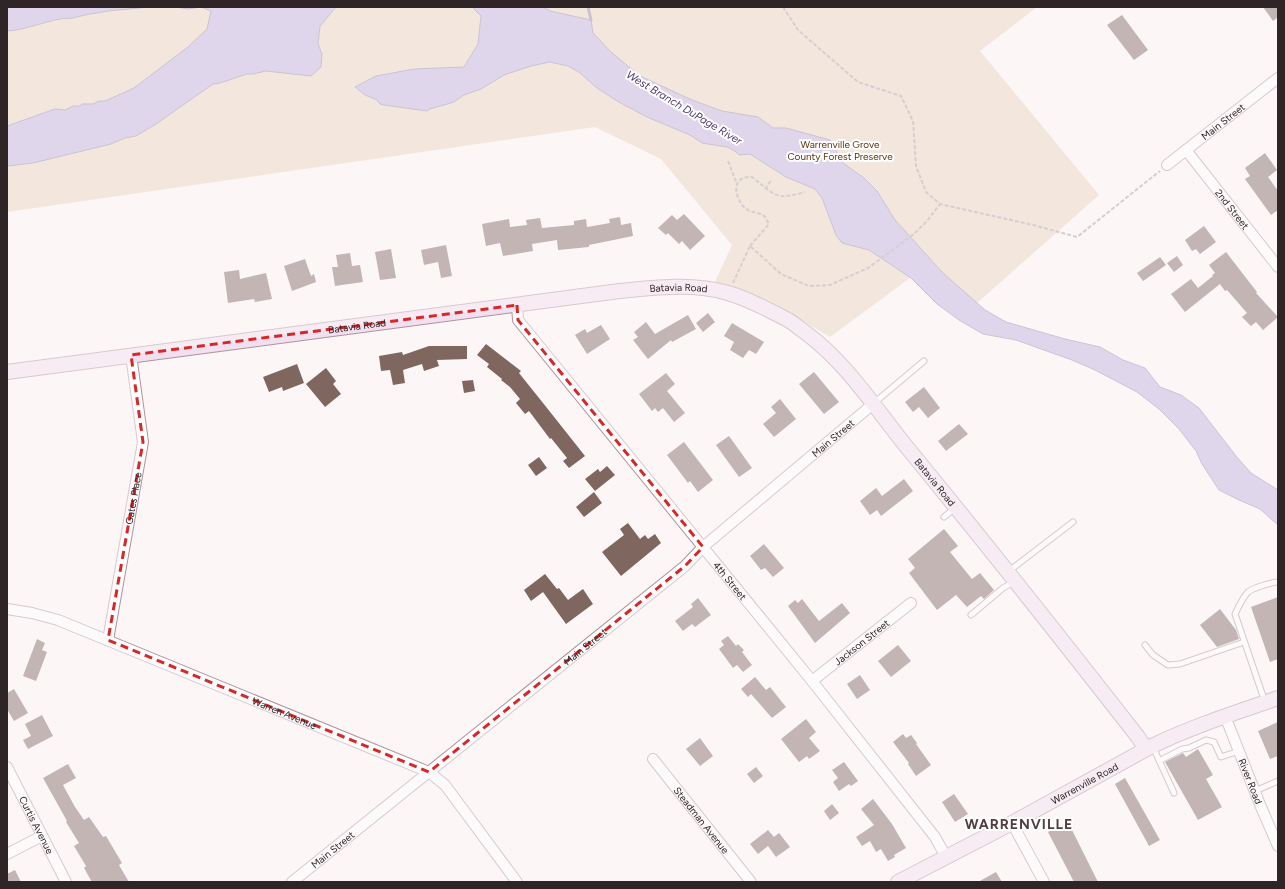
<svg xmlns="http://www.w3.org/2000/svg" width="1285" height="889" viewBox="0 0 1285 889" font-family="Figtree,sans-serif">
<rect width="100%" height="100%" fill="#fcf6f7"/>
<path fill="#e8d2bb" d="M7,7H1037L980,51L1099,195L977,303L943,273L933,261L830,337L788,312L755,295L715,282L732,245L661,159L595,127L7,212Z"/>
<path fill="#bdb0db" stroke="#9286a5" d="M7,7H149L108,11C104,12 101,12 97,13C88,14 81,16 73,18C69,19 64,18 60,19C43,22 25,30 7,31Z
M176,7H336L320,26L318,44L322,54L321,67L311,76L266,71L253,74H247L220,83L213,84L156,124L136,136L125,138L111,144L33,163L7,166V126L55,109L65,110L73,106H80L82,104H93L99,101H105L134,88L188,47L207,29L211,11L201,7L188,9Z
M472,7H543L550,11L591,20L593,33L612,53L640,76L692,100L722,111L758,117L773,128H786L830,140L843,163L864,178L877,191L895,220L943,273L985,310L1006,322L1065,339L1100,347L1123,360L1145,368L1160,387L1181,395L1199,408L1236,456L1251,473L1278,490V525L1260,509L1239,500L1219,490L1202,464L1196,451L1179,429L1159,409L1137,392L1095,370L1072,360L1016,340L983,334L959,320L937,304L911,278L869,250L842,243L836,235L822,198L815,189L786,177L750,154L739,155L735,151L727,147L702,143L690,135L647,117L617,101L597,88L579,72L568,66L550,62L531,66L504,75L481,89L464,95L454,102L430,109L427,111L384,105L380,104L377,100L365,95L355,87L376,76L414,69L464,67L478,44L481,16Z"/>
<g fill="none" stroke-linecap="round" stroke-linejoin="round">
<path stroke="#9286a5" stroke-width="3" d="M588,7L591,20"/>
</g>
<path fill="#7f6760" d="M1263,7H1278V17L1273,21Z
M1122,15L1148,50L1134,60L1107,25Z
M1265,153L1277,170L1268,177L1278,191V210L1271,215L1245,179L1250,176L1245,168Z
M684,214L705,236L690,250L682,241L679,244L668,233L666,235L658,228L672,215L677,220Z
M620,217L621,225L631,223L633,236L589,245V247L558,250L557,240L532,244L533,251L503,256L500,243L486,246L482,224L509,219L510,227L527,225L526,220L540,218L542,228L574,225V221L586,219L587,227L610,223L609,219Z
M1204,226L1216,242L1200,254L1196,249L1192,251L1185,240Z
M446,245L452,276L441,278L438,262L424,265L421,250Z
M391,249L396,278L380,280L375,252Z
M1226,252L1257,292L1256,293L1278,317L1263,330L1256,322L1251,326L1242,317L1247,313L1227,290L1225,291L1220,284L1185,312L1171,294L1191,279L1198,288L1213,276L1212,275L1215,273L1209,265Z
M350,253L352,266L360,265L363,282L335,286L332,267H338L336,255Z
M1177,256L1183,265L1174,272L1167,263Z
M1160,257L1166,265L1143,281L1137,273Z
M305,259L311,276L314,274L316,282L292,291L284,266Z
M239,270L240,279L266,273L272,299L255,302L254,299L228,303L224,272Z
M708,313L715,322L703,332L696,323Z
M688,315L696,329L672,342L671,340L648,359L633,340L638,337L634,332L646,322L655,334Z
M732,323L764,342L756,354L749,350L743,358L730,350L734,342L724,336Z
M601,325L610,339L587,354L575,335L585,329L587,333Z
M486,344L521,371L519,373L547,408L585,456L569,468L563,461L567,458L551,438L550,439L529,411L525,414L516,403L520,399L510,387L501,380L502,379L487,367L489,364L477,355Z
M429,346H467V359L437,360L439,366L424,371L422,364L403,370L405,383L393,385L390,370L381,371L379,356L402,352L403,355Z
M297,364L304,383L283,391L282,387L269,392L263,377Z
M326,368L336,381L333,384L341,394L325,407L306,384Z
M814,372L839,402L824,414L799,384Z
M666,373L675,384L667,391L685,413L674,422L663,408L658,412L655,408L652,411L639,394Z
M473,380L475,391L464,393L462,381Z
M924,387L940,408L928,418L919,407L913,412L905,402Z
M780,399L796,419L774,437L763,424L776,413L771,407Z
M959,424L968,434L946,451L938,441Z
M729,436L752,468L739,477L716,445Z
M684,442L713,480L698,492L690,481L688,483L667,455Z
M539,457L547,468L536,476L528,465Z
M607,466L615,475L595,491L585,479L598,469L600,472Z
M904,479L913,491L881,516L877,510L870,515L860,501L876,488L882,496Z
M594,492L602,503L584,517L576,507Z
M628,523L640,539L645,535L648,539L655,534L661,543L621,576L602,552L624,535L620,529Z
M944,529L958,546L950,552L972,579L980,573L994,590L984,599L981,596L967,607L956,595L937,610L909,573L915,568L908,559Z
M764,544L784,568L773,577L765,568L761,570L750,556Z
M545,574L557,589L559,588L568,600L583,589L593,604L566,624L543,592L531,601L524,590Z
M1278,597V659L1270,662L1251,607Z
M698,598L711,615L695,627L692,624L683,631L675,621L693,607L691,604Z
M802,599L819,621L842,603L850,613L815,643L788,606L795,600L798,603Z
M1220,609L1236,630L1239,639L1217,647L1200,625Z
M728,636L736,646L738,644L744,650L742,652L752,665L743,672L737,665L733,668L719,649L724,645L721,641Z
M37,639L45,643L42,650L47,652L36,681L23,676Z
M898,645L911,661L891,677L878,661Z
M860,675L870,690L857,699L847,684Z
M755,677L766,690L770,687L786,707L772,718L751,694L748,697L741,689Z
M14,689L28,713L14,721L7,709V693Z
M42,715L53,736L28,749L23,740L31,736L25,724Z
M806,719L816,732L809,738L820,751L809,759L807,756L799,762L781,739Z
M1278,722V756L1270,759L1258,731Z
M903,734L906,738L911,735L917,743L916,744L931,765L916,776L908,764L909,763L893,742Z
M700,738L713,756L700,766L686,749Z
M1198,749L1213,775L1206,779L1222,807L1198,820L1165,762L1183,753L1186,757Z
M844,762L858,781L851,786L849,784L839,791L833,782L838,778L832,770Z
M68,764L76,778L63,785L75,807L84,820L89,817L103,837L106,836L122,863L119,865L129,882H92L84,868L86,866L74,846L79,843L66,822L67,821L43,778Z
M756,767L763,776L754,783L747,774Z
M1125,778L1160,840L1149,846L1115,784Z
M954,794L968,814L955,822L942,802Z
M873,799L892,824L906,848L894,855L895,857L888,861L881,849L876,852L870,841L862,846L856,837L874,825L861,809Z
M832,804L839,813L830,820L824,811Z
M1068,822L1098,882H1074L1048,832Z
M768,830L774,837L779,833L790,847L776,857L768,846L758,854L750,844Z
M15,870L21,882H7V874Z
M996,872L1002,882H978Z"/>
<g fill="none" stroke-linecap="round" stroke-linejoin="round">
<defs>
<path id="service" d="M874,403L924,361
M944,517L955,508
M1009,571L1073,522
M971,615L1003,588L1014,582
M1145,645L1153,655L1168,665L1180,664L1244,642
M1265,702L1235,614C1238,608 1243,597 1248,592C1253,588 1272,582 1278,582
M1153,747L1174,793
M1159,761L1182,749L1189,748L1206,740L1214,742L1221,757L1239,751
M1255,791L1278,781"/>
<g id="minor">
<path id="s1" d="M1186,150L1278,267"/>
<path id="s2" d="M1167,165L1278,78"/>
<path id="s3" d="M517,305L518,320L812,681L935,837L946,857"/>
<path id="s4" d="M7,609L32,613L58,620L429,772L445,785L517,882"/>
<path id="s5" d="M108,640L143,442L131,355"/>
<path id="s6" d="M812,681L911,603"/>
<path id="s7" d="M1225,716L1261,807L1278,846"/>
<path id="s8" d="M653,759L751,882"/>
<path id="s9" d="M7,767L66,882"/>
<path d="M1012,823L1044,882"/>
<path d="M7,854L42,836"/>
<path id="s10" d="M292,882L685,566L703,547L873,404"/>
</g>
<g id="secondary">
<path id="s11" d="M7,372L612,292C649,288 692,282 728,293C749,299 769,310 788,320C795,324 800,329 806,333C848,364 877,411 910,451C987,545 1063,641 1138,737L1146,749"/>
<path id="s12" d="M898,882L1012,823L1152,746C1193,726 1235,713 1278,698"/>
</g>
</defs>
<use href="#service" stroke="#ae9399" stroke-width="7"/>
<use href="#minor" stroke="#ae9399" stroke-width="12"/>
<use href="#secondary" stroke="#ae9399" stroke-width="16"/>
<path stroke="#a8a0a2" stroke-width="2" stroke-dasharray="4 2" stroke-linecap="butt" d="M783,7L798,30L858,82L901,96L913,121L916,166L926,192L940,204L1033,225L1077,237L1160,171
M728,161L737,184
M765,189L772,179
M750,246L769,224C767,221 766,217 764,216C759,212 753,213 748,210C740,206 731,188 740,180C743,177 748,177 752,177C775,195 775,201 805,192
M733,283L750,246L781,274L809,286L830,285L868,268L914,234L927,221L940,204"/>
<use href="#service" stroke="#fff" stroke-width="5"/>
<use href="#minor" stroke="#fff" stroke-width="10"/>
<use href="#secondary" stroke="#f2dff0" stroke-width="14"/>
</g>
<path d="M0 0H1285V889H0ZM517,305L518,320L703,547L685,566L429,772L108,640L143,442L131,355Z" fill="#fcf6f7" fill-opacity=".55" fill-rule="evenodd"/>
<path fill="none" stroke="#d62828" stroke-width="3" stroke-dasharray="8 5" stroke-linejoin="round" d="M517,305L518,320L703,547L685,566L429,772L108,640L143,442L131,355Z"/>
<g text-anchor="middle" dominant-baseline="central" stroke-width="4" stroke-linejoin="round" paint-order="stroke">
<g font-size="10" fill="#2f2426" stroke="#fff">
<text stroke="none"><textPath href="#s2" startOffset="71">Main Street</textPath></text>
<text stroke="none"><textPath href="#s1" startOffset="75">2nd Street</textPath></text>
<text stroke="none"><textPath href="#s11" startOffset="677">Batavia Road</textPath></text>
<text stroke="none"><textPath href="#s11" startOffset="353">Batavia Road</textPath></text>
<text stroke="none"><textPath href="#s10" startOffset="700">Main Street</textPath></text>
<text stroke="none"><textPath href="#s11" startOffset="1013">Batavia Road</textPath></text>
<text stroke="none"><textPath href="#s5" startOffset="144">Gates Place</textPath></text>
<text stroke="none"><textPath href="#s3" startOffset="351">4th Street</textPath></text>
<text stroke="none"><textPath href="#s6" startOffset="63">Jackson Street</textPath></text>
<text stroke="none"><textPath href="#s10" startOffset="376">Main Street</textPath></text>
<text stroke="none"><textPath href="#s4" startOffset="297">Warren Avenue</textPath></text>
<text stroke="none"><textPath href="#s7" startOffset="70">River Road</textPath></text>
<text stroke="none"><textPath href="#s12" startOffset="211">Warrenville Road</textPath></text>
<text stroke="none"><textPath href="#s8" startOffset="78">Steadman Avenue</textPath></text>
<text stroke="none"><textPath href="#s9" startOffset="65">Curtis Avenue</textPath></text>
<text stroke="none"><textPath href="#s10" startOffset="52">Main Street</textPath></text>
</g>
<g font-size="10" fill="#58370b" stroke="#fff">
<text x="840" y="144">Warrenville Grove<tspan x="840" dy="12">County Forest Preserve</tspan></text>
</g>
<g font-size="11" font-style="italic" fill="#4e3a71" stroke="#fff">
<text transform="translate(684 108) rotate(31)">West Branch DuPage River</text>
</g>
<g font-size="14" font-weight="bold" letter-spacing="1" fill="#533d42" stroke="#fff">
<text x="1019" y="824">WARRENVILLE</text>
</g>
</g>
<rect width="1285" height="889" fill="none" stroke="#2f2426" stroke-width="16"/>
</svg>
